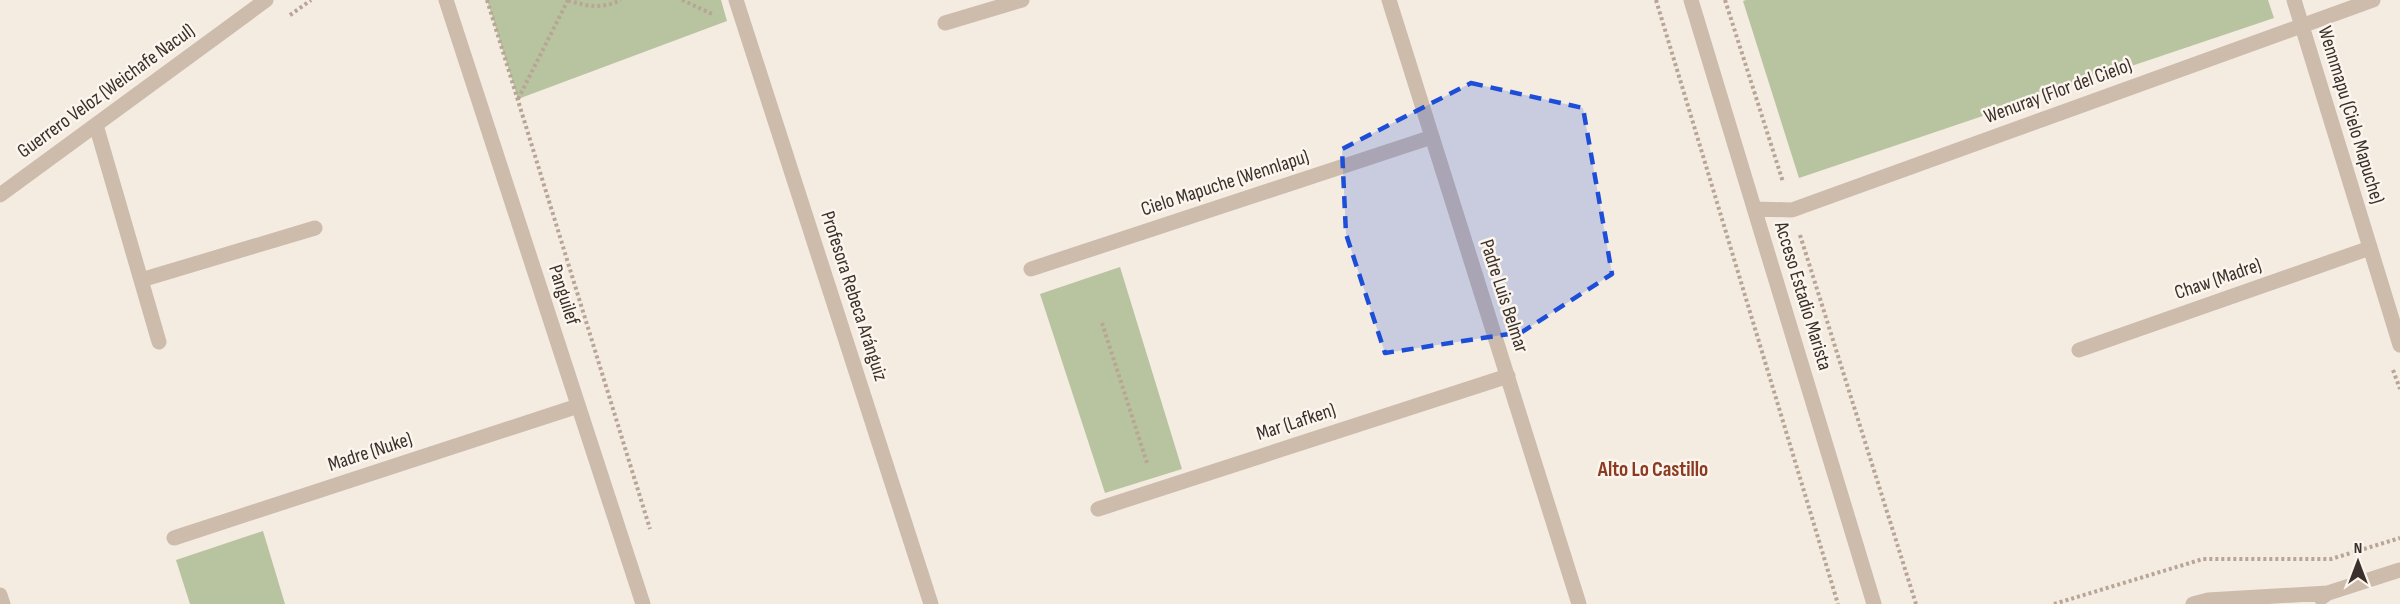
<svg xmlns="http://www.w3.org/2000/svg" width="2400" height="604" viewBox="0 0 2400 604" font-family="'Sofia Sans Condensed',sans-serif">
<rect width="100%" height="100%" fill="#f4ebe1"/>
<path fill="#b8c4a0" d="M487,0H721L727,21L518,99Z
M1746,0H2268L2274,18L1799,178L1743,1Z
M1120,267L1182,469L1105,493L1040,294Z
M263,531L285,604H190L176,560Z"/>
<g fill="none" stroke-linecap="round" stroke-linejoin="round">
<path stroke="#b9a596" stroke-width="4" stroke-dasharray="3 3" stroke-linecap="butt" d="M487,0L650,529
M568,0C588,7 602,9 621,0
M682,0L712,14
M1656,0L1838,604
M1725,0L1783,182
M290,15L311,0
M518,99L568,0
M1800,235L1916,604
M1102,323L1148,466
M2393,370L2400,389
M2054,604L2203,559H2331L2400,538"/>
<path stroke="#cdbbac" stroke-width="15" d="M446,0L643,604
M736,0L931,604
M1389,0L1579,604
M1691,0L1874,604
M2294,0L2400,345
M945,23L1022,0
M96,125L159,342
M0,195L266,0
M1755,209L1792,210L2373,0
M1031,269L1432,137
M141,280L315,228
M2079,350L2370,248
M1098,509L1508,376
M174,538L578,406
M0,595L3,604
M2321,598L2328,593L2400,570
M2193,604L2208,600L2328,593"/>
</g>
<path fill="#1d4ed8" fill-opacity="0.2" stroke="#1d4ed8" stroke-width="4.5" stroke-dasharray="12 8" stroke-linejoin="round" d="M1471,83L1583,108L1612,274L1522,332L1385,353L1346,234L1342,149Z"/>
<g text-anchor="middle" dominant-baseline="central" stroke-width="5" stroke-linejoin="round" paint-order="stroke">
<g font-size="20" fill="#3b302b" stroke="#fbf5ee">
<text transform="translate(106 91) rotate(-36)">Guerrero Veloz (Weichafe Nacul)</text>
<text transform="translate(2058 91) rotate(-20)">Wenuray (Flor del Cielo)</text>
<text transform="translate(2351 115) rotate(73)">Wennmapu (Cielo Mapuche)</text>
<text transform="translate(1225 183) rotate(-18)">Cielo Mapuche (Wennlapu)</text>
<text transform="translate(2218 279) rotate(-19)">Chaw (Madre)</text>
<text transform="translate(564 295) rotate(72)">Panguilef</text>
<text transform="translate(854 296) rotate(72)">Profesora Rebeca Aránguiz</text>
<text transform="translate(1504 296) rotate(72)">Padre Luis Belmar</text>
<text transform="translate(1803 296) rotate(73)">Acceso Estadio Marista</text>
<text transform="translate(1296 422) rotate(-18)">Mar (Lafken)</text>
<text transform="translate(370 452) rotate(-18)">Madre (Nuke)</text>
</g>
<g font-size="21" font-weight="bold" fill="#8c3b22" stroke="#fbf5ee">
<text x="1653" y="469">Alto Lo Castillo</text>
</g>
</g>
<g transform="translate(2358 562)" stroke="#fbf5ee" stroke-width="4.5" paint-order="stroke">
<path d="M0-4.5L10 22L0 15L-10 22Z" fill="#3b302b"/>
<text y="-9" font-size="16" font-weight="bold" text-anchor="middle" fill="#3b302b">N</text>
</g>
</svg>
